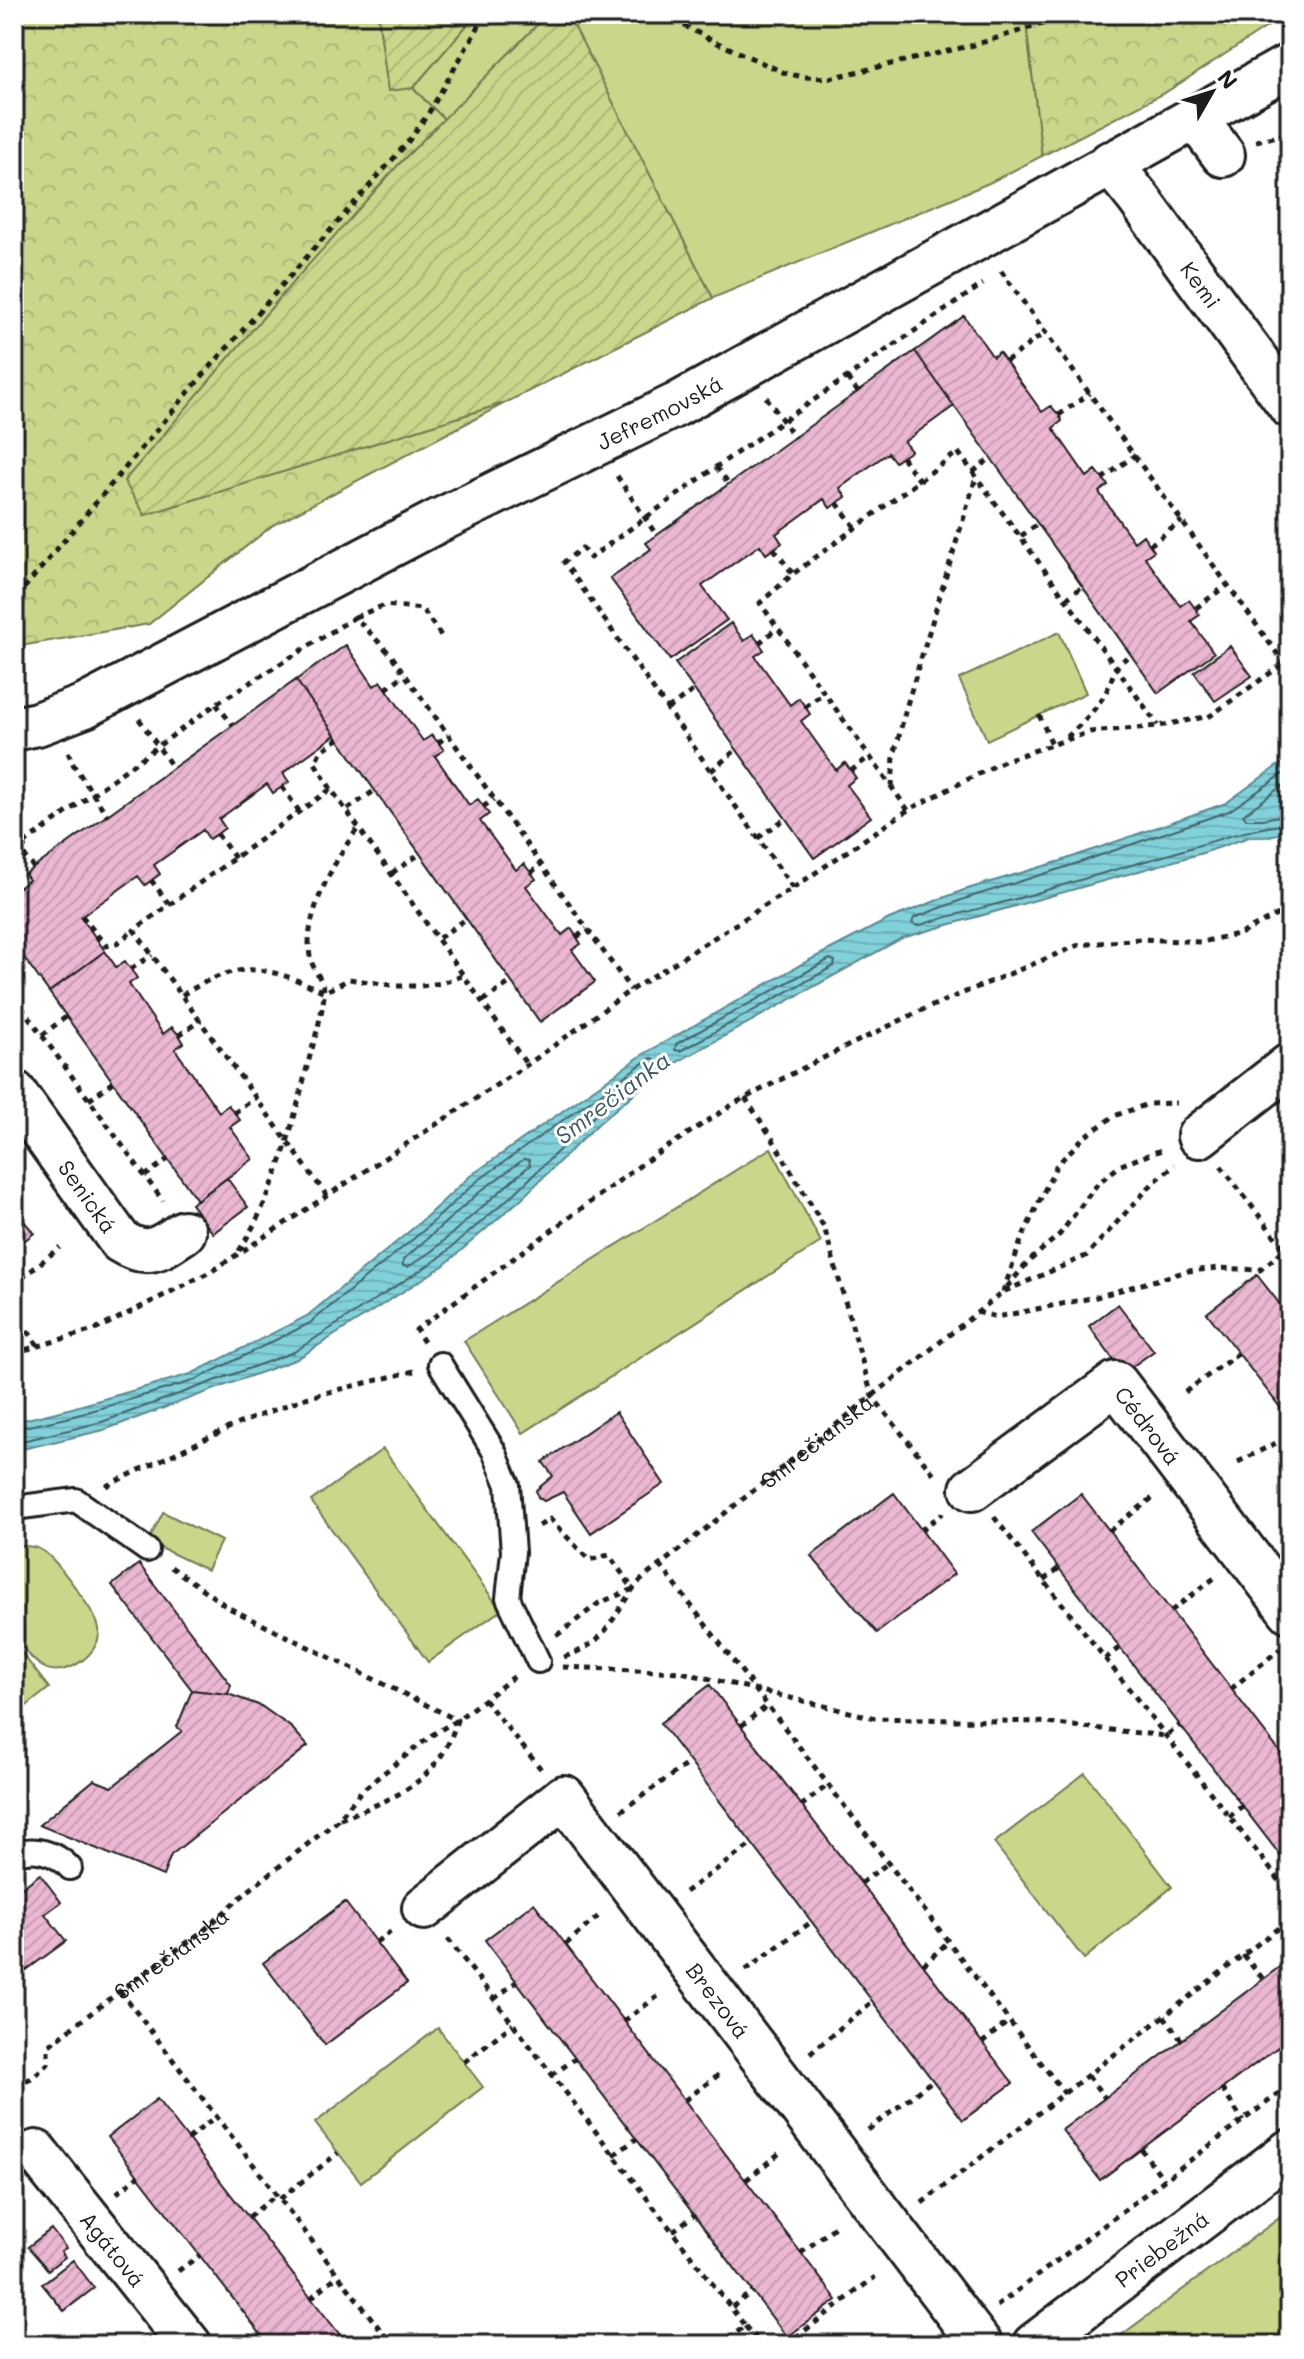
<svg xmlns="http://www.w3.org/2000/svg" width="1304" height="2359" viewBox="0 0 1304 2359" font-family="Mali,sans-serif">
<defs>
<pattern id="forest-crowns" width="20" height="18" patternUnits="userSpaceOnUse" patternTransform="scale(2)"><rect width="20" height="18" fill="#c8d78a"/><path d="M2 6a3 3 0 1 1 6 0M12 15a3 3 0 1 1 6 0" fill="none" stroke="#abb876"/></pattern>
<pattern id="garden-furrows" width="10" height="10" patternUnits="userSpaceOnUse" patternTransform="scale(2)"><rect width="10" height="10" fill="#c8d78a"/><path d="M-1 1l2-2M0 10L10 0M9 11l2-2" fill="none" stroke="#abb876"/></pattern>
<pattern id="water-rules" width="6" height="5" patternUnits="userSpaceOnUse" patternTransform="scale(2)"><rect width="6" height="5" fill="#81d1db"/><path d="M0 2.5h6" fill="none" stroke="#6fb3bb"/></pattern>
<pattern id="building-hatch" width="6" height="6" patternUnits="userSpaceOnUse" patternTransform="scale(2)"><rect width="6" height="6" fill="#ebb7d2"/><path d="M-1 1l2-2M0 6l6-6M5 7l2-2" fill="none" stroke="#c99db4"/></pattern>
</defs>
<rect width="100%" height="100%" fill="#fff"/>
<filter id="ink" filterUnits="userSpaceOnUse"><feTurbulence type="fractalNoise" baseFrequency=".0125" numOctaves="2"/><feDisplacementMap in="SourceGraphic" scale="16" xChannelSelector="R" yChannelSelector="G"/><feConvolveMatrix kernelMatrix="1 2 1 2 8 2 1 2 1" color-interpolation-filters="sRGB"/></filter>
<g filter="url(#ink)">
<path fill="#c8d78a" stroke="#727a53" stroke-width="2" d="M467,14H1025L1042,156L989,183L713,298L569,17L540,22L444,119L413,88L468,24Z
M1059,632L1086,693L987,740L959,679Z
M771,1148L821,1242L523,1433L464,1341Z
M383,1449L501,1610L428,1662L311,1501Z
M163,1512L221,1541L207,1570L148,1542Z
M18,1546C28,1546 38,1546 47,1554C59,1564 98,1615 99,1629C102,1653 65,1680 43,1667C31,1661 23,1646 14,1636V1548Z
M14,1643L49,1688L14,1716Z
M1085,1773L1172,1887L1084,1959L994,1843Z
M438,2028L483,2087L361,2182L315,2123Z
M1290,2210V2345H1108Z"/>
<path fill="url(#forest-crowns)" stroke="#727a53" stroke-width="2" d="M14,14H378L388,90L413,88L444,119L400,163L145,515L507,402L273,525L149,624L14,647Z
M1025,14H1287L1168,91L1042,156Z"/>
<path fill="url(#garden-furrows)" stroke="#727a53" stroke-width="2" d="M378,14H467L468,24L413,88L388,91Z
M569,16L713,298L507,402L145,515L124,481L294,281L400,163L540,22Z"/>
<path fill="url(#water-rules)" stroke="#59898f" stroke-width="2" d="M1290,760V831L1265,837H1249L1206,852L902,938L661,1071L599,1123L521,1199L443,1266L297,1359L104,1430L14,1451V1422L65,1410L191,1374L307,1316L417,1225L470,1176L493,1160L642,1055L802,964L889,919L964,890L1061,861L1226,803L1277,766Z"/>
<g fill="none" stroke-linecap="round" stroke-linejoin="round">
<path stroke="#446468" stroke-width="2" d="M1290,769L1229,811L1063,868L967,898L914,918L912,923L917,926C954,914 992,906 1030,895C1073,882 1116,869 1160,857C1203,845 1245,828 1290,824
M1290,780L1243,815L1246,819H1263L1290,814
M830,959L835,961L834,966L680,1051L675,1050L676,1044Z
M524,1159L529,1160L530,1165L432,1251L408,1267L403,1266V1260L482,1190Z
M14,1429L67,1418L193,1381L310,1323L423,1231L476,1182L646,1061L652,1058L656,1060V1065L593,1117L516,1192L438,1259L294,1352L102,1422L14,1443"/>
</g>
<path fill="url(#building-hatch)" stroke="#1c1c1c" stroke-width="2" d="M964,316L993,357L999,352L1042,412L1051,406L1059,415L1062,421L1053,428L1087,477L1096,470L1108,485L1099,492L1134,542L1143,535L1154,551L1145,557L1180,606L1189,600L1200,615L1191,621L1214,653L1158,693L915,351Z
M915,351L954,406L904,442L911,451L902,457L895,462L888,453L840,488L846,497L837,503L830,508L824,499L776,534L782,543L766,554L760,545L702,586L727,620L670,660L610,578L651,549L646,543Z
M731,623L744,641L753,634L764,650L755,656L790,705L799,698L810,714L801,721L836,770L845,763L851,771L856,778L847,785L871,817L814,858L675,663Z
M346,645L374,686L381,681L423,741L432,735L444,750L435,756L469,805L478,799L489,814L480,821L516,870L524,864L536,879L526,886L562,935L571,928L581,944L572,950L595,982L540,1022L296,680Z
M1230,646L1252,676L1215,701L1194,672Z
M296,680L335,735L283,773L289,782L282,787L273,793L267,784L219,819L225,828L217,834L209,839L203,830L154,865L160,874L145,885L138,876L81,917L105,951L49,992L14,944V891L29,880L25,874Z
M105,951L116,967L125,961L137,978L129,984L163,1034L172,1027L179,1035L184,1043L175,1049L219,1112L228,1105L240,1120L230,1127L253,1159L197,1200L49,992Z
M227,1178L248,1207L213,1233L191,1204Z
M14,1209L34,1233L14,1249Z
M1257,1275L1290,1317V1420L1207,1313Z
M1118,1304L1154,1351L1123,1373L1089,1326Z
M616,1412L664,1484L591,1533L563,1492L544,1501L538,1497L536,1490L553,1476L543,1462Z
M894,1493L954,1574L877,1633L811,1556Z
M1081,1494L1290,1765V1868L1031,1532Z
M139,1564L231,1685L228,1694L192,1690L112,1585Z
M710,1685L1013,2083L963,2120L660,1723Z
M192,1690L228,1694L261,1706L292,1728L308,1746L171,1855L163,1876L39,1825L94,1780L112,1787L182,1731L177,1727Z
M40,1874L61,1902L45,1914L66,1941L14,1979V1894Z
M345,1902L407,1983L325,2045L263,1963Z
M534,1903L837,2300L787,2337L485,1940Z
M1290,1959V2038L1100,2180L1062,2130Z
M157,2099L311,2298L348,2345H269L262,2336L108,2137Z
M51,2229L66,2248L61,2251L65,2257L48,2270L28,2247Z
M73,2260L94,2288L64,2311L42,2284Z"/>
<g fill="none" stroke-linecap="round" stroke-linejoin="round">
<defs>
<path id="service" d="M440,1364L494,1451L508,1485L513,1552L508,1598L538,1661
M14,1508L76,1500L147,1550
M14,1855C32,1845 57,1853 70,1868"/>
<g id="minor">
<path d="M1196,119L1223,155"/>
<path id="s3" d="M1110,163L1139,199L1290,406"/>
<path id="s4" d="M14,729L37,724L85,706L434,523L676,405L1290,65"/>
<path id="s5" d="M14,1092L120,1241C148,1259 160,1248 184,1232"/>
<path d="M1199,1136L1290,1065"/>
<path id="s6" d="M972,1489L1116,1383L1290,1611"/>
<path id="s7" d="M424,1908L564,1797L981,2345"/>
<path id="s8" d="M36,2152L190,2345"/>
<path id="s9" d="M1034,2345L1290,2151"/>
</g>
</defs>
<use href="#service" stroke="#1c1c1c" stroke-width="28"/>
<use href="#minor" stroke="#1c1c1c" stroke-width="48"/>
<g stroke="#1c1c1c" stroke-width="5" stroke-dasharray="6 6" stroke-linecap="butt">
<path d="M663,14L711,40L785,73L803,77L830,78L974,45L1076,14"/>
<path d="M1256,141L1290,133"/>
<path d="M1001,271L1284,663"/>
<path d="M1006,361L1046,332"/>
<path d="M847,378L858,392"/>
<path d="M766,397L795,438"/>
<path d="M1059,415L1090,393"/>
<path d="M902,457L920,481"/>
<path d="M716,467L730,485"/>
<path d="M973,472L991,458"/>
<path d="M617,476L657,536"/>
<path d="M1102,479L1135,455"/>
<path d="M837,503L855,527"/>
<path d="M1021,536L1038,524"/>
<path d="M1150,545L1182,521"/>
<path d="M774,549L793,574"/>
<path d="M14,595L26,586L198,381L407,143L428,114L486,14"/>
<path d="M1066,599L1082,587"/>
<path d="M1196,608L1227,585"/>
<path d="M355,617L385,605L422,609L442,637"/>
<path d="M759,643L777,628"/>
<path d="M386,689L405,674"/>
<path d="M216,704L233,725"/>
<path d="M805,707L824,693"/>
<path d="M668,709L694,690"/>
<path d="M1039,715L1052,744"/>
<path d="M139,719L173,768"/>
<path d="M1067,737C1081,724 1096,710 1106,692C1117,670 1109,671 1131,654"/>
<path d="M438,743L448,735"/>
<path d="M68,752L73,764L107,815"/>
<path d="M711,771L737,749"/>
<path d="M851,771L869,757"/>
<path d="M282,787L299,811"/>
<path d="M892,787L894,756L906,708L976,477"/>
<path d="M331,789L315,763L320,752L338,739"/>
<path d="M483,807L494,799"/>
<path d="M348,809L374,791"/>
<path d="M908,810L760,603L793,574L958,452L1158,725"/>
<path d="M14,821L25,843L23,854L34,868"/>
<path d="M217,834L235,858"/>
<path d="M758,838L786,818"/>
<path d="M14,851L216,704L355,617L391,655L631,990"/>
<path d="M392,873L420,854"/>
<path d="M531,873L541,864"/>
<path d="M151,880L169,904"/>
<path d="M793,888L564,562L582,548L590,558L716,467L983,284"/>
<path d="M82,916L106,946L116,944L134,930"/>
<path d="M577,937L587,929"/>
<path d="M439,938L466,919"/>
<path d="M131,969L152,955"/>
<path d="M182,995C241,959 264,965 325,992L349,979L397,986H421L442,983L465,975"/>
<path d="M14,997L163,1201"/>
<path d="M483,1001L511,982"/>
<path d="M42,1035L66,1017"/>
<path d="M179,1035L201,1020"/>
<path d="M745,1098L772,1138L824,1227L872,1396L937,1478"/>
<path d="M89,1100L113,1082"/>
<path d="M234,1113L256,1097"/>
<path d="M1221,1166L1290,1256"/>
<path d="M145,1176L168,1159"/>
<path d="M327,1196L134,930L331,789L527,1065"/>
<path d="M239,1251C275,1194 291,1132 307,1067C313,1044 321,1020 324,996C326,982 312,970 310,956C303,915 335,859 359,827"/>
<path d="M1007,1287L1028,1262L1060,1234L1098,1183L1121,1165L1164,1149"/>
<path d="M14,1288L21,1279L60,1247"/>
<path d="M1003,1292L1022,1238L1056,1166L1083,1138L1114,1116L1148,1104L1176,1103"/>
<path d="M14,1311L39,1347"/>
<path d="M977,1312L997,1317L1096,1297L1188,1271L1220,1268L1260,1270L1285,1249"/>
<path d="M424,1342L416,1330L646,1161L735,1103L821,1059L920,1011L1079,945L1140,939L1201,942L1242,933L1290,908"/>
<path d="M14,1353L97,1329L212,1271L527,1065L631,990L793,888L908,810L1006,760L1090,732L1159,726L1210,716L1290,659"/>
<path d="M1185,1392L1239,1353"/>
<path d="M1238,1462L1290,1436"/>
<path d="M106,1486L235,1425L305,1398L414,1371"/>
<path d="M994,1517L1290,1894"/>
<path d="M539,1526L550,1519L589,1560L609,1555L633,1589L599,1603L556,1636"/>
<path d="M921,1530L943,1513"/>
<path d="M1109,1531L1155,1496"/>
<path d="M660,1565L1065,2094"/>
<path d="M171,1567L229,1608L457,1720C439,1784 394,1798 338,1820"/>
<path d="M1044,1580L1059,1568"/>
<path d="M1171,1611L1217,1576"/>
<path id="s1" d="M564,1657C606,1643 608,1624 631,1592C638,1581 650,1573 660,1565L1003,1292L1086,1256L1154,1182L1175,1165"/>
<path d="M1105,1659L1120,1647"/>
<path d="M563,1667L681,1672L875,1718L1038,1722L1166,1736L1180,1725"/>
<path d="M1231,1689L1280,1649"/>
<path d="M484,1699L541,1769"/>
<path d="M741,1726L767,1706"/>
<path d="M801,1806L828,1785"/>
<path d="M621,1811L690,1762"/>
<path d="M1229,1817L1242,1806"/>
<path d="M861,1883L888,1863"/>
<path d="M685,1892L752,1844"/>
<path d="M448,1939L745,2326L721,2345"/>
<path d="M376,1942L392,1931"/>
<path d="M566,1944L601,1914"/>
<path d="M1243,1955L1263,1979"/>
<path d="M923,1965L948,1942"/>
<path d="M746,1970L811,1922"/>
<path d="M120,1991L392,2345"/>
<path d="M494,1999L516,1982"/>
<path d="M1164,2016L1182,2041"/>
<path d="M624,2021L661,1994"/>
<path d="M982,2043L1009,2021"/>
<path d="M810,2053L873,2001"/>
<path d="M464,2062L513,2024"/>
<path d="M552,2075L575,2059"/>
<path d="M1088,2076L1105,2098"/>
<path id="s2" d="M14,2083L30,2079L48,2064V2046L120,1991L203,1931L248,1891L337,1821L362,1790L432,1735L457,1720L515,1676"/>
<path d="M1222,2089L1243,2121"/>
<path d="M685,2100L721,2073"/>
<path d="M868,2130L933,2080"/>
<path d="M188,2139L216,2116"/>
<path d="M1141,2149L1164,2180"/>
<path d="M614,2155L636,2139"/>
<path d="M746,2180L781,2152"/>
<path d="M117,2193L138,2176"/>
<path d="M280,2199L338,2153"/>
<path d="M922,2203L1290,1919"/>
<path d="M249,2217L277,2194"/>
<path d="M673,2231L694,2215"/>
<path d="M801,2253L836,2226"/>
<path d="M178,2271L200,2255"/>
<path d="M311,2298L338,2275"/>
<path d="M997,2306L1290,2085"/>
<path d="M732,2307L753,2291"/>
<path d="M745,2326L761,2345"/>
<path d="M251,2345L262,2336"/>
<path d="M786,2345L875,2277"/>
</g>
<use href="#service" stroke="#fff" stroke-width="22"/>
<use href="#minor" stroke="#fff" stroke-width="42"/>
</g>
</g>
<g text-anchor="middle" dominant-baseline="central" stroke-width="6" stroke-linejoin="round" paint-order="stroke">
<g font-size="22" fill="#1c1c1c" stroke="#fff">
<text stroke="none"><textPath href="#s3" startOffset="152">Kemi</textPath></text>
<text stroke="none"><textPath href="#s4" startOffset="720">Jefremovská</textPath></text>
<text stroke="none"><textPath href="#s5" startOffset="128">Senická</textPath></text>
<text stroke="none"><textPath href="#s6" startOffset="232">Cédrová</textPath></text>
<text stroke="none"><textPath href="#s1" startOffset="336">Smrečianska</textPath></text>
<text stroke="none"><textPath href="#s2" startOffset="212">Smrečianska</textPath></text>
<text stroke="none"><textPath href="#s7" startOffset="434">Brezová</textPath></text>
<text stroke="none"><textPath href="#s8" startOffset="124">Agátová</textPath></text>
<text stroke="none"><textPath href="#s9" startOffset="160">Priebežná</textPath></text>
</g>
<g font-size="24" font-style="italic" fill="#3f5b5f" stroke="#fff">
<text transform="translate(612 1097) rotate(-37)">Smrečianka</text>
</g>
</g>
<rect width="1304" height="2359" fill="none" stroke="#fff" stroke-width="48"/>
<rect x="24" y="24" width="1256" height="2311" fill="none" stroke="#1c1c1c" stroke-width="3" filter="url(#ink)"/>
<g transform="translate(1212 92) rotate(51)" stroke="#ffffff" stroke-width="6" paint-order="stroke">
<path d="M0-6L14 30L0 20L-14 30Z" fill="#1c1c1c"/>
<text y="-12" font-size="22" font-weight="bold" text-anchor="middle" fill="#1c1c1c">N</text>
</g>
</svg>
